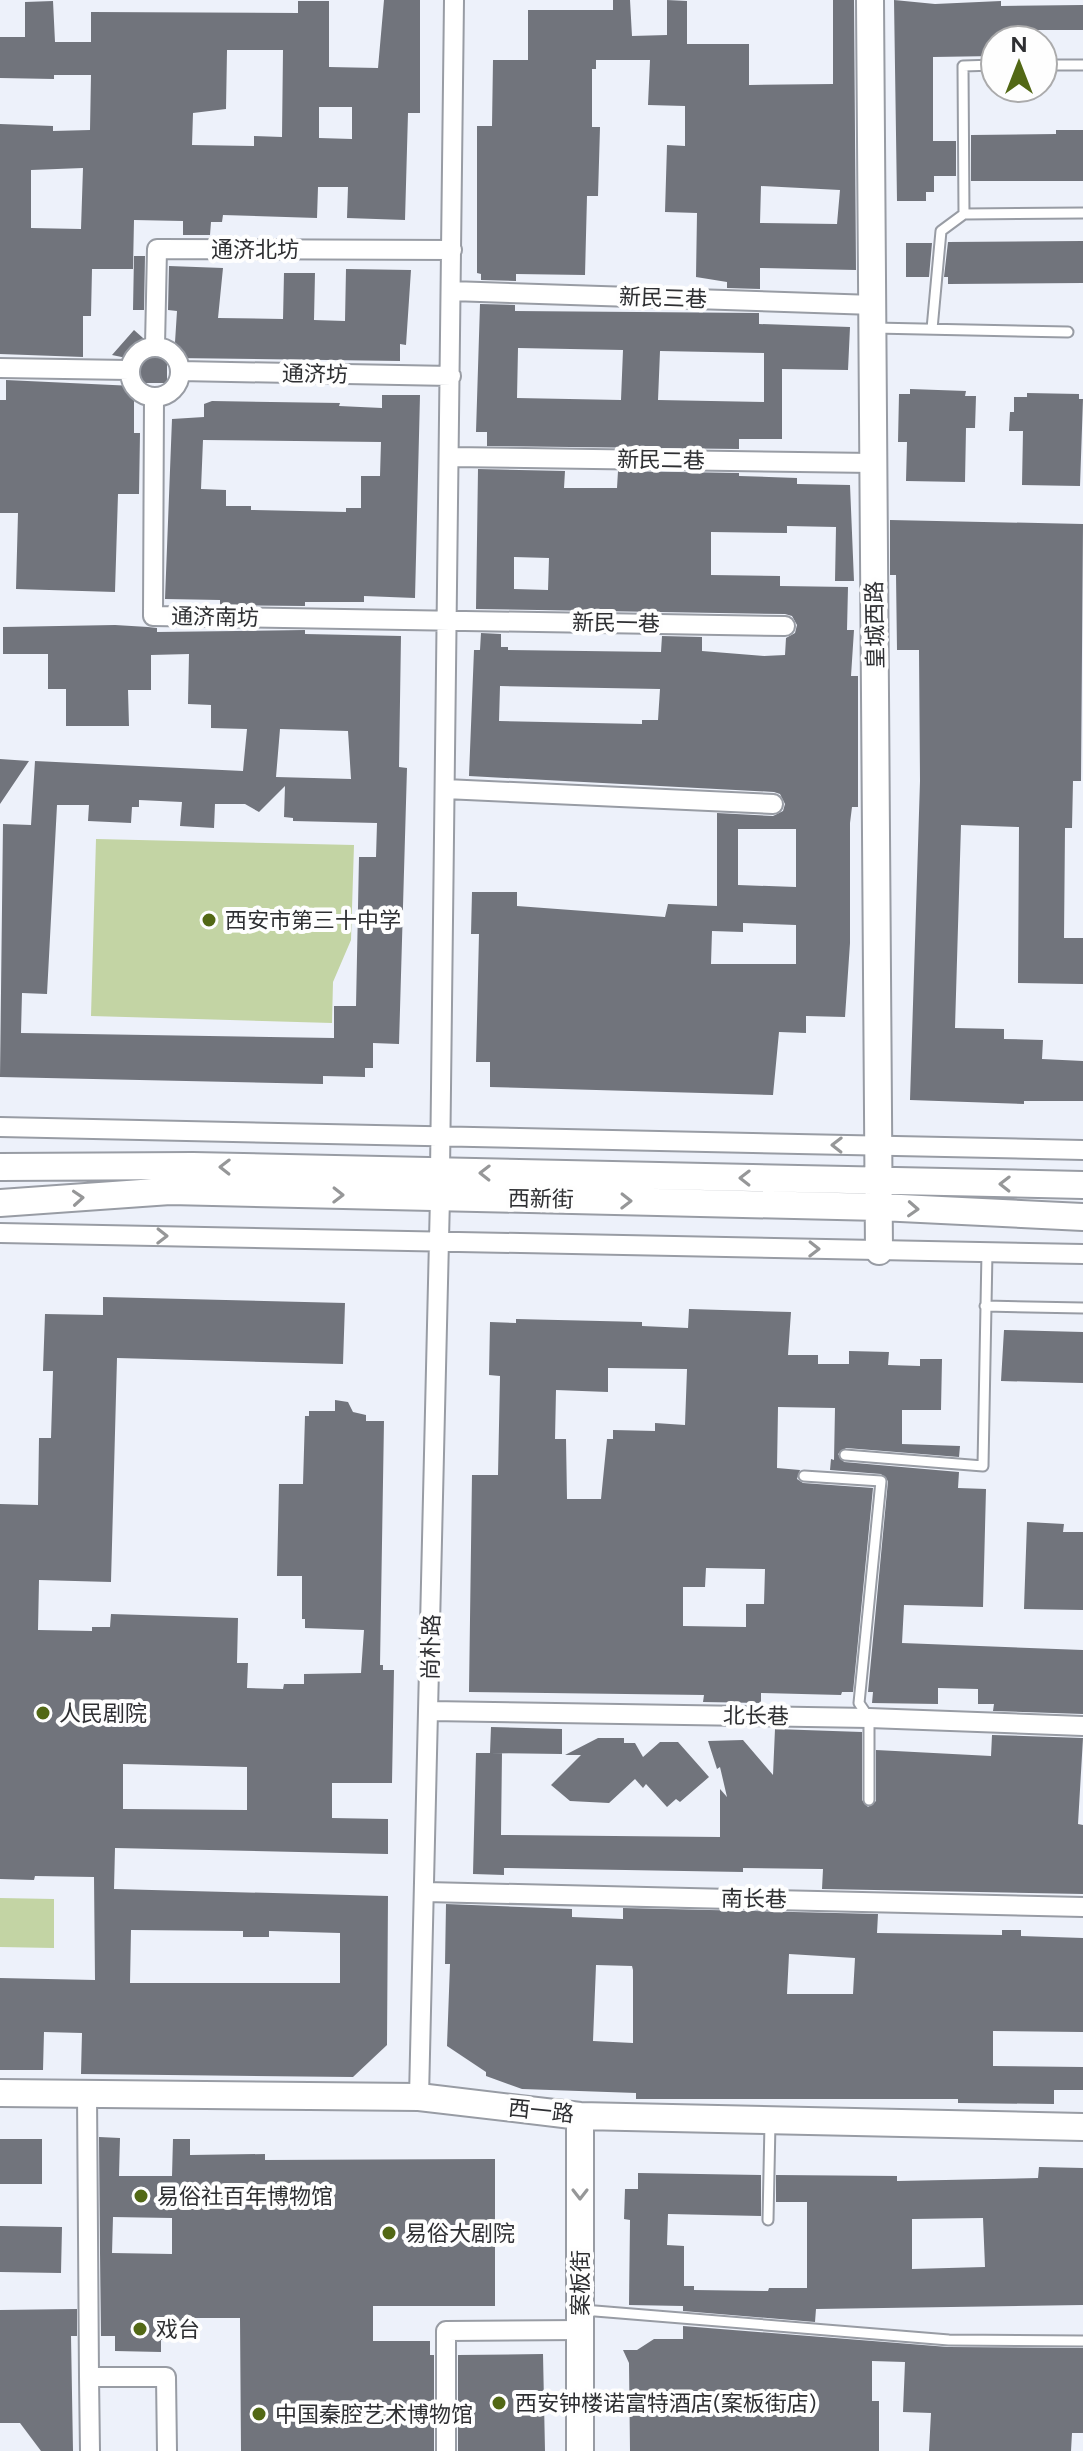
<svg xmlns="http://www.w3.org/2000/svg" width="1083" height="2451" viewBox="0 0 1083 2451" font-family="Figtree,'Noto Sans SC',sans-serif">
<rect width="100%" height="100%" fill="#edf1fa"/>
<path fill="#c3d4a4" d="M96,839L354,845L351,940L333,982L332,1023L91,1016Z
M0,1898L54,1899V1948L0,1947Z"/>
<path fill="#71747c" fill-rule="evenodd" d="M384,0H420V113H408L405,220L347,218L348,187H318L317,218L223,215L222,222H211L210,235H183V221L134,220L133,269H92L91,316H83V357L0,354V124L53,126V131L90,130L91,75H54V79L0,78V37H25V2L53,1L55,42H91V12L298,13V1H329V67L378,68ZM227,50H283L282,137L254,136V146L192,145L193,113L226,109ZM319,107H352V139L319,138ZM83,168L81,229L31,228V170Z
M613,0H630L632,36L667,35V0L687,1V44H749V85L833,84V0H854L856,270L760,268V289L727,288V282L696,277L697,213L665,212L667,145L685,146V106L648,105L650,60H596V69H592V127H600L598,196H587L585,275L516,274V281L481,280V274L477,273V126H492L493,60H528V10H613ZM761,186L840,190L837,224L760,223Z
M894,0L935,4L1001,1V6L1083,5V30H1001V34H995V56L933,57V141H956V176H934V192H926V201H897Z
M1056,130H1083V181H971V135L1056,134Z
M1083,241V283L948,284V277H944L948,242Z
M906,243H932L929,277H906Z
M134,256H145L144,310H133Z
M169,266L223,268L218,318L283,319L284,273H315L314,320L345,321L346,269L411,270L406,345L400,344V361L174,358L177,311L168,310Z
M480,304L515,305V311L759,313V324L850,327L848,370L782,369V439H739V449L487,446V432H476ZM518,348L623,350L621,400L517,398ZM660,351L764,353V402L658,400Z
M134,330L143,338L148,356L163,355L167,359V383H144L138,378L141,369L136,360L112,355Z
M6,380L134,386V433H140L139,494H118L115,592L16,589L18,513H0V400H6Z
M910,389L966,391L965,396H976L975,428H966L965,482L906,481L907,442H898L899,394H910Z
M1027,393L1079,394V399H1083L1080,486L1022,485L1023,431H1009L1010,412H1014V397H1027Z
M382,395H420L415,598L364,596V602H305V606L220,605V600L165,599L172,419L204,417V404L212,401L340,403L339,406L382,408ZM203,440L381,442L380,476H361V508H346V512L251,510V506H226V490L201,489Z
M478,469L565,471L564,488H617L618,471L739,473V476L797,478V484L850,485L854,581H835L836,527L787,526V533L711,532V575L780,576V586L848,587L847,630H854L851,676H858V807H852L850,823V943L845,1017L806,1016V1033L779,1032L773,1095L490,1087V1062H476L479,934H471L472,892H517V906L665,917L668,904L717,906V813L773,816L783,811L785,804L780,794L774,792L469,776L474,650H480L481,633L501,634V647H508V650L661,652L662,636L702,637V651L764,656L785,655L786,638L795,633L797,625L792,616L785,614L476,609ZM514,557L549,558L548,590L514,589ZM500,686L660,689L658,720H642V724L499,721ZM738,829H796V887L738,885ZM743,923L796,925V964H711L712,931L743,932Z
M890,520L1083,524L1081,781H1073L1072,828H1065L1064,938H1083V984L1018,983L1019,827L961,825L955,1028L1004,1029V1039L1043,1040L1042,1059L1083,1061V1101H1024V1104L910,1100L920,781L919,650H897L896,575H890Z
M115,625L148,627L157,628V632L305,630V634L401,636L399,767L407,768L399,1044L373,1043V1068H365V1077L323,1076V1084L0,1077L3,824L31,825L35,761L243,771L247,729L211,728V705L188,704L189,654L151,655V690H128L129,726H66V689H48V654H3V627ZM280,729L348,731L351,779L276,777ZM285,786L284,817L293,818V821L377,823L376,857H359L356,1006H334V1038L21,1033L22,993L47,994L57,805H89L88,821L131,823L132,807H139V800L182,802L180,826L214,828L215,804H245L259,812Z
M0,759L29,761L0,804Z
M103,1297L345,1303L343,1364L117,1358L111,1582L39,1580L38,1630L92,1631V1627H110L111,1614L238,1618L237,1663H248L247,1688L283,1689L284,1684H304V1674L361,1673L364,1630L305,1628V1619H302V1576H277L279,1484H303L305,1416H309V1411H335V1400L348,1402L353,1412L366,1415V1421H384L380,1665H383V1670H394L392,1783H332V1818L388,1819V1854L115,1848L114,1889L388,1896L387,2045L353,2077L81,2074L82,2033L44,2032L43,2070H0V1978L95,1980L94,1877L35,1876L34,1880L0,1879V1504L38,1505L39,1438H51L53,1371H43L45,1314L103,1315ZM123,1764L247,1767V1810L123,1809ZM131,1930L243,1931V1937H269V1931L340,1933V1983H130Z
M689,1309L791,1312L788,1355H818V1364H849V1351L889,1352L888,1365L920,1366V1359H942L941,1410H902V1444L960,1446L959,1457L846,1448L838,1454L844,1462L959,1472L958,1488L986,1489L983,1607L904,1605L902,1643L1083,1650V1714L993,1711L994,1704H978V1689L938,1688V1704L872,1703L873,1692H868L888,1481L881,1474L830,1470L831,1459L834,1460L835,1408L778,1407L777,1468L800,1470L797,1479L803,1483L873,1488L853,1692H842L841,1695L761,1693V1703L703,1702L704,1695L469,1692L472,1475H498L500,1376L489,1375L490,1322L516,1323V1319L642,1322V1326L688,1328ZM608,1368L687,1369L685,1425L655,1423V1431L613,1430V1439H607L601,1499H567L566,1439H555L556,1390L608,1392ZM706,1568L765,1569L764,1604H746V1627L683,1626V1587H705Z
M1004,1330L1083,1332V1383L1001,1381Z
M1027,1522L1064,1524L1063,1532H1083V1610L1024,1609Z
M491,1727L562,1729V1754L490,1753Z
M775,1729L862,1732V1800L868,1807L876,1801V1750L991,1756L992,1735L1083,1738L1078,1824L1083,1825V1894L822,1889L823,1869L743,1868V1872L504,1868V1875L473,1874L476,1753H502L501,1835L720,1837V1789L727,1797L720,1767L717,1769L708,1741L743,1740L773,1775Z
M598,1738H624V1743H635L643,1757L660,1742H678L709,1777L680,1802L676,1799L667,1807L646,1784L643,1788L635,1779L609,1803L570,1801L551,1785L581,1755H565Z
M446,1904L572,1909V1917L623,1919V1908L878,1914L877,1933L1002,1935V1930H1021V1936L1083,1938V2032L993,2031V2066L1083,2067V2090H1054V2104L958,2103V2099H636V2093L522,2089L486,2076V2072L447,2046L450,1964H445ZM789,1954L855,1958L853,1994H787ZM596,1965L632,1966L633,1970V2043L593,2041Z
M99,2137L120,2138L119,2176H172L173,2139H190V2155L265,2154V2160L495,2159V2306H373V2341H430V2355H434V2451H241L240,2318H182V2340H161V2352L115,2351V2336H101L100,2253H112H100ZM113,2217L172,2218V2254L112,2253Z
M0,2139H42V2184H0Z
M1039,2167L1083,2168V2305L816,2309L815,2322L683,2311V2306L629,2305L630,2220L624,2219L625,2189H638V2173L761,2175V2216L668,2214L667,2245L684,2246V2286H694V2290L768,2291L769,2288H807V2202H776V2175L897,2176V2181L1038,2178ZM983,2218L985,2267L912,2269V2219Z
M0,2226L62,2227L61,2273L0,2272Z
M77,2309V2336H71L73,2451H41L20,2423H0V2310Z
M683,2326L948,2347L1083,2348V2433H1072L1071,2451H929L931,2413L903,2412L905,2362L872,2361V2401H879V2451H630L629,2363L623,2350H637L654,2339H683Z
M543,2354L545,2451H458V2355Z"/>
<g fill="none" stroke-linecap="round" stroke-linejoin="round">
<defs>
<path id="lane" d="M1043,65H1083
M964,214L963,66L995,65
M874,328L1068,332
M932,329L941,231L964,214L1083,213
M985,1306L1083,1308
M845,1455L983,1466L987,1252
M804,1476L881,1481L859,1703L869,1718V1800
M768,2220L770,2123
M583,2310L949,2340L1083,2341"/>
<path id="street" d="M451,291L874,305
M155,346L157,249L452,250
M130 372a25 25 0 1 1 50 0a25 25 0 1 1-50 0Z
M0,368L129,370
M180,371L451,376
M154,397L153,616L785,626
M450,457L873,463
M445,789L773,804
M0,1127L1083,1150
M440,1172L454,0
M0,1233L1083,1254
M430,1711L869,1718L1083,1726
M426,1892L1083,1907
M87,2094L89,2377H166L167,2451
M419,2097L440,1197
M89,2377L90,2451
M446,2451V2331L580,2330"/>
<path id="secondary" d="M870,0L879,1251
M0,1167L193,1166L1083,1185
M0,1203L170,1191L880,1207L1083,1217
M0,2093L419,2097L580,2116L1083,2127
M580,2451V2116"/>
</defs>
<use href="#lane" stroke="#989ca4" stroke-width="13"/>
<use href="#street" stroke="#989ca4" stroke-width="22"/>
<use href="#secondary" stroke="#989ca4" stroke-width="30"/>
<use href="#lane" stroke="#fff" stroke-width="9"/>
<use href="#street" stroke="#fff" stroke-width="18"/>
<use href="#secondary" stroke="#fff" stroke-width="26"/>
</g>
<defs><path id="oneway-chevron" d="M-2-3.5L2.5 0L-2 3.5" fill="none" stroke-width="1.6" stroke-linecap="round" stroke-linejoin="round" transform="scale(2)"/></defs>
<g stroke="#969798">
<use href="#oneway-chevron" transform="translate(837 1145) rotate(-179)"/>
<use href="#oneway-chevron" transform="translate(225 1167) rotate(-179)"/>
<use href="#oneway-chevron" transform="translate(485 1173) rotate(-179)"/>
<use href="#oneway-chevron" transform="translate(745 1178) rotate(-179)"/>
<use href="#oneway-chevron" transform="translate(1005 1184) rotate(-179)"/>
<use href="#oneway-chevron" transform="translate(338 1195) rotate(1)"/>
<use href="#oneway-chevron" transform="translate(78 1198) rotate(-4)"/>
<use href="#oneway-chevron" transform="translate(626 1201) rotate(1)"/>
<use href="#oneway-chevron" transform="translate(913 1209) rotate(3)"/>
<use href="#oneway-chevron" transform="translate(162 1236) rotate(1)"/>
<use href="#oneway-chevron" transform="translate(814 1249) rotate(1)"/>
<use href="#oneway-chevron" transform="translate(580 2194) rotate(90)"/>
</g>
<g fill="#526815" stroke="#fefefe" stroke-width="3">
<circle cx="209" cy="920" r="8"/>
<circle cx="43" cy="1713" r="8"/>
<circle cx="141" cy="2196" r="8"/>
<circle cx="389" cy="2233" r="8"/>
<circle cx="140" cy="2329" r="8"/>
<circle cx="499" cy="2403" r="8"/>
<circle cx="259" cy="2414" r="8"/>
</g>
<g text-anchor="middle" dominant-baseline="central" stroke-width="8" stroke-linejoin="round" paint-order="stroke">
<g font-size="22" fill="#2e2f32" stroke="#fefefe">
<text x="255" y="249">通济北坊</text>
<text transform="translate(663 298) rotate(2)">新民三巷</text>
<text transform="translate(315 374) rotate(1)">通济坊</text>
<text transform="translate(661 460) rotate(1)">新民二巷</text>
<text transform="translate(215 617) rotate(1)">通济南坊</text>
<text transform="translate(616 623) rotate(1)">新民一巷</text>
<text transform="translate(875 625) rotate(-91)">皇城西路</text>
<text transform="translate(541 1199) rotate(1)">西新街</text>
<text transform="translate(431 1647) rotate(-89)">尚朴路</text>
<text transform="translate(756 1716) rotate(1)">北长巷</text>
<text transform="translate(754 1899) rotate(1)">南长巷</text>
<text transform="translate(541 2111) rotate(6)">西一路</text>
<text transform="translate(580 2283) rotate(-90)">案板街</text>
</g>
<g font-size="22" fill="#2e2f32" stroke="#fefefe" text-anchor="start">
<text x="225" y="920">西安市第三十中学</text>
<text x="59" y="1713">人民剧院</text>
<text x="157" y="2196">易俗社百年博物馆</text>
<text x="405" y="2233">易俗大剧院</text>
<text x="156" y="2329">戏台</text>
<text x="515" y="2403">西安钟楼诺富特酒店(案板街店)</text>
<text x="275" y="2414">中国秦腔艺术博物馆</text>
</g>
</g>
<g transform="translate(1019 64)"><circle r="38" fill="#fefefe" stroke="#ababac" stroke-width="2"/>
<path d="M0-6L14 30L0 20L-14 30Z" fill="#526815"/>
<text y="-12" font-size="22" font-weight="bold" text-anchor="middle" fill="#2e2f32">N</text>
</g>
</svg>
